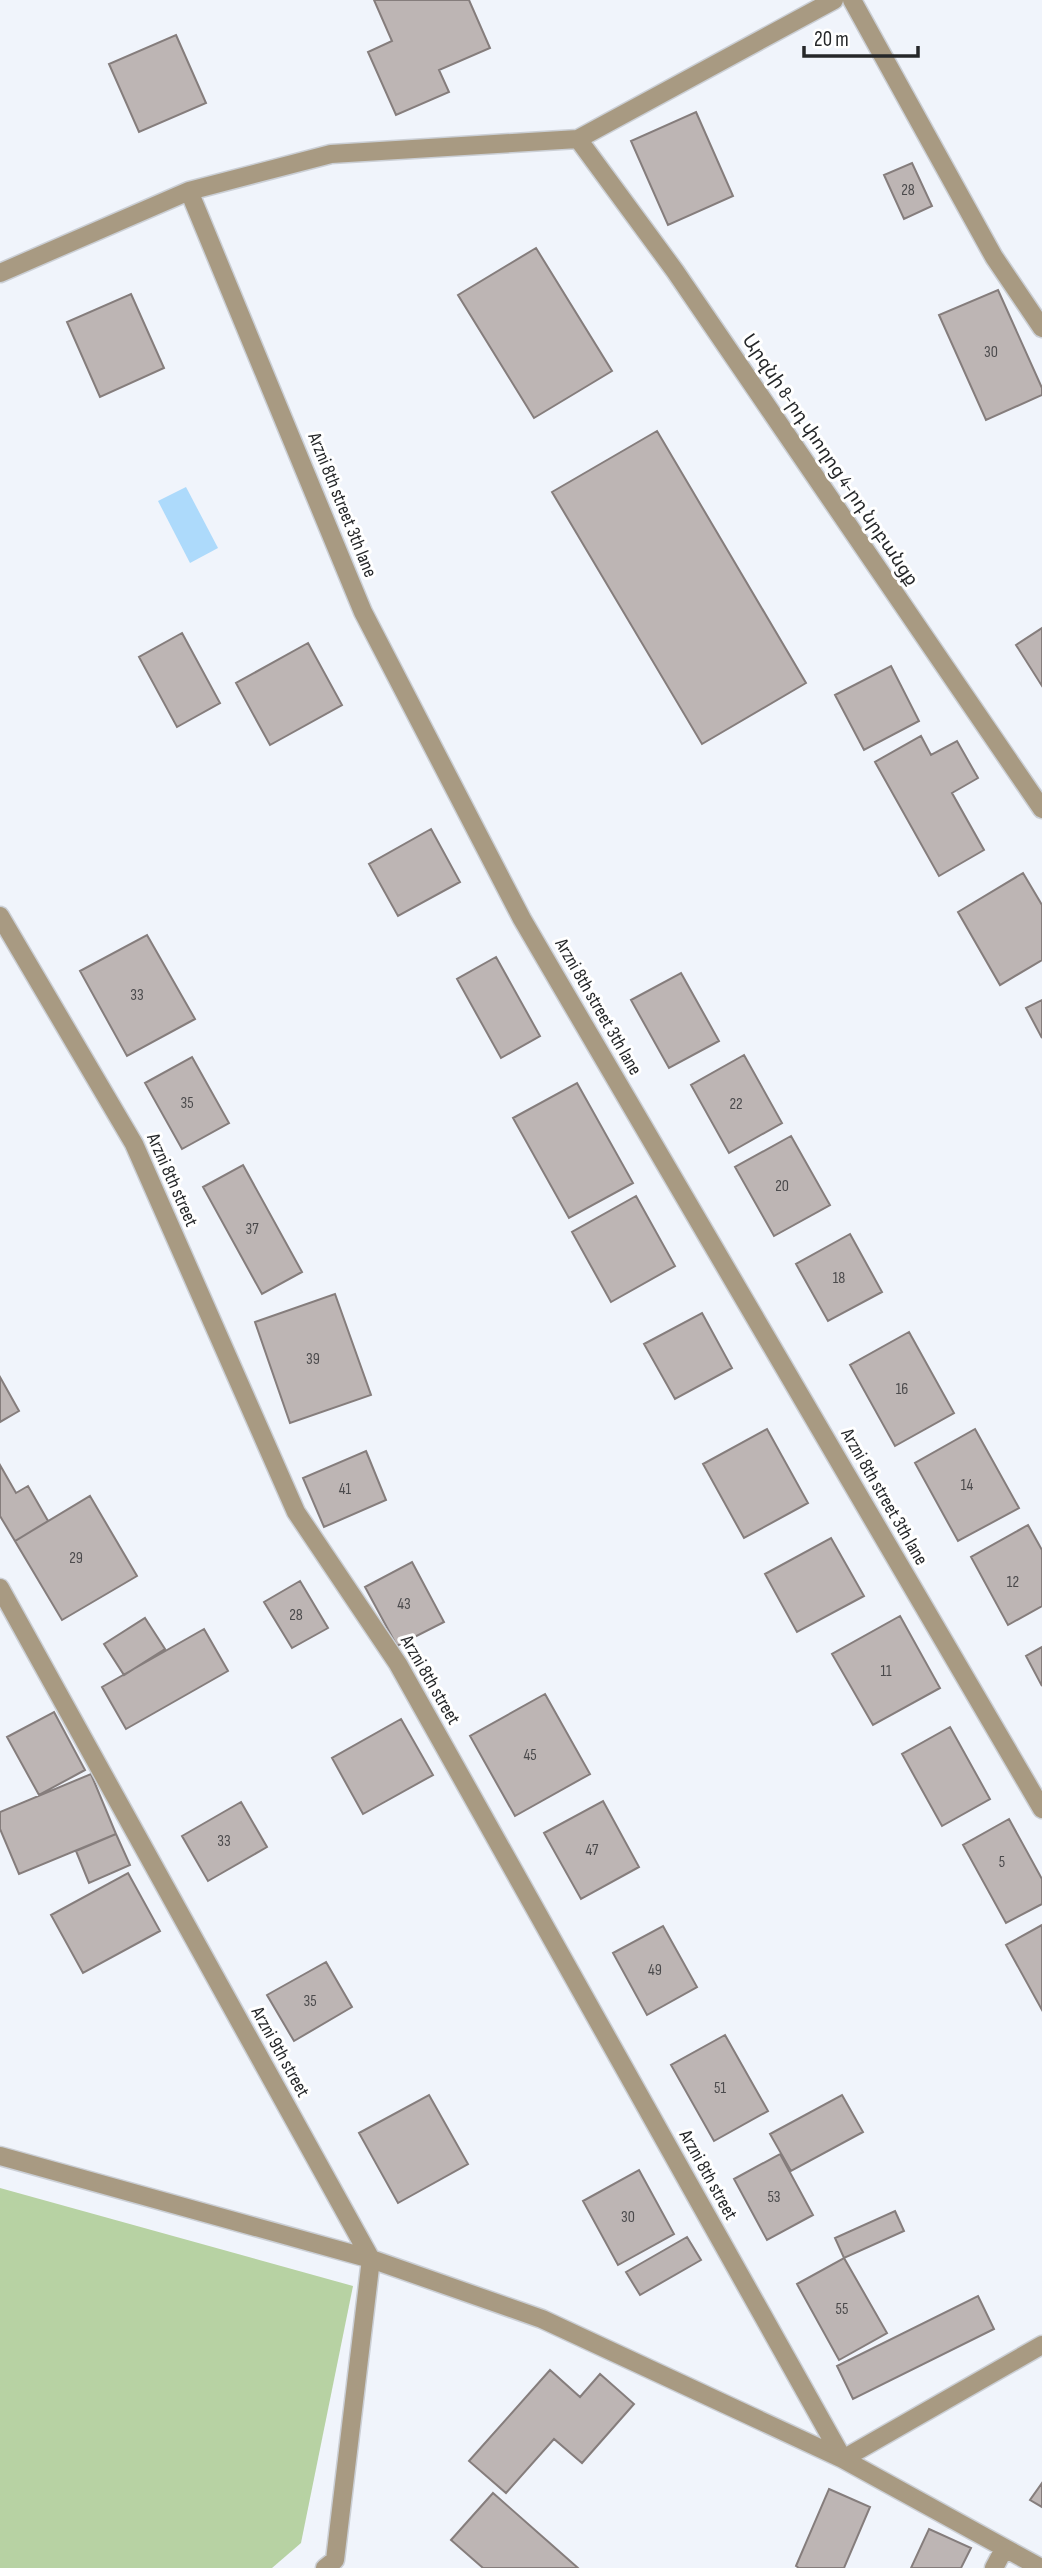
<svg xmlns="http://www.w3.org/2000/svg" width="1042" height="2568" viewBox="0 0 1042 2568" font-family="'Sofia Sans Condensed','Noto Sans Armenian',sans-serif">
<rect width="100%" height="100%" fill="#f0f4fb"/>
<path fill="#b7d2a3" d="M0,2188L353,2286L301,2543L272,2568H0Z"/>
<path fill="#addafb" d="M186,487L218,548L190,563L158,501Z"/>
<path fill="#bdb5b4" stroke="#857d7c" stroke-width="2" d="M374,0H469L490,48L439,70L449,92L396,115L368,52L392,41Z
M176,35L206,103L139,132L109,64Z
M696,112L733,196L668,225L631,141Z
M912,163L932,206L904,219L884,175Z
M536,248L612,371L534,418L458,295Z
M998,290L1042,388V395L986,420L939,315Z
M131,294L164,368L100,397L67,322Z
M657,431L806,683L702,744L552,492Z
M1042,628V686L1016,645Z
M182,633L220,703L177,727L139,657Z
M308,643L342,705L270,745L236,683Z
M891,666L919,721L864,750L835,695Z
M921,736L931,755L957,741L978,778L952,793L984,850L939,876L875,762Z
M431,829L460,882L398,916L369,864Z
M1023,873L1042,905V960L1000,985L958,912Z
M147,935L195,1019L127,1056L80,971Z
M496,957L540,1036L501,1058L457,979Z
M681,973L719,1041L669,1068L631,1000Z
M1042,1000V1038L1026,1008Z
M744,1055L782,1123L729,1153L691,1085Z
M192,1057L229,1123L182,1149L145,1083Z
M577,1083L633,1183L569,1218L513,1118Z
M791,1136L830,1205L774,1236L735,1167Z
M243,1165L302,1272L262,1294L203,1187Z
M636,1196L675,1266L611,1302L572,1232Z
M850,1234L882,1292L828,1321L796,1264Z
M335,1294L371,1395L290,1423L255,1322Z
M702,1313L732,1368L675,1399L644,1344Z
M909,1332L954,1413L895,1446L850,1365Z
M0,1377L19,1411L0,1422Z
M767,1429L808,1503L744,1538L703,1464Z
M975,1429L1019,1508L958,1541L915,1463Z
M366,1451L386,1500L324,1527L303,1478Z
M0,1465L16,1493L28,1486L48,1521L15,1541L0,1516Z
M90,1496L137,1576L62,1620L15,1541Z
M1028,1525L1042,1550V1606L1008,1625L971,1557Z
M831,1538L864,1596L797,1632L765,1574Z
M412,1562L444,1622L397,1646L365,1587Z
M300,1581L328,1628L292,1648L264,1602Z
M900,1616L940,1688L873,1725L832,1654Z
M145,1618L165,1649L124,1675L104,1644Z
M204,1629L228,1671L126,1729L102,1687Z
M1042,1647V1686L1026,1656Z
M545,1694L590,1774L515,1816L470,1736Z
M54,1712L85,1770L39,1795L7,1737Z
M401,1719L433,1775L363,1814L332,1758Z
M950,1727L990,1799L942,1826L902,1754Z
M91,1774L116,1834L19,1874L0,1829V1812Z
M603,1801L639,1867L581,1899L544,1833Z
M241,1802L267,1847L208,1881L182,1836Z
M1009,1819L1042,1879V1904L1006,1923L963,1845Z
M116,1834L130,1865L89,1883L76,1851Z
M128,1873L160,1931L83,1973L51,1915Z
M1042,1925V2010L1006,1945Z
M663,1926L697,1987L647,2015L613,1953Z
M326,1962L352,2007L294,2041L267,1995Z
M725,2035L768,2111L714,2141L671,2065Z
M429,2095L468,2164L398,2203L359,2133Z
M842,2095L863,2132L791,2171L770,2134Z
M780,2154L813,2215L767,2240L734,2179Z
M639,2170L674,2234L618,2265L583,2201Z
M895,2211L904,2231L844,2258L835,2238Z
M687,2237L701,2260L640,2295L626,2272Z
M844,2258L887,2333L839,2360L797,2284Z
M978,2296L994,2329L853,2399L837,2366Z
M550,2370L580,2397L600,2374L634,2404L582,2463L554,2439L506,2493L469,2461Z
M1042,2483V2507L1030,2500Z
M829,2489L870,2507L844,2568H799L796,2566Z
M493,2493L578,2568H483L451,2540Z
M929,2529L971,2548L961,2568H911Z"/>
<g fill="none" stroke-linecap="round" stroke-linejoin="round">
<defs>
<path id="minor" d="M852,0L994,257L1042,328
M578,139L675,271L1042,809
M189,191L363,612L522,919L1042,1809
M0,273L189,191L331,154L578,139L834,0
M0,916L134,1144L296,1512L398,1664L843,2459L1042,2345
M0,1588L371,2259L335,2560L325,2568
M0,2156L371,2259L542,2319L843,2459L1041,2568
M994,2568L1004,2549"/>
</defs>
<use href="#minor" stroke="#cbcfd5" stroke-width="21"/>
<use href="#minor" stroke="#a89a82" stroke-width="18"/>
</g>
<g text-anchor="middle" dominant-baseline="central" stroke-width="6" stroke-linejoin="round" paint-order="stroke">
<g font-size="16" fill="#4b4a4c">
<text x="908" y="190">28</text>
<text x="991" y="352">30</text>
<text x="137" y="995">33</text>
<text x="187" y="1103">35</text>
<text x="736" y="1104">22</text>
<text x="782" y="1186">20</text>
<text x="252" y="1229">37</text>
<text x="839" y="1278">18</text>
<text x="313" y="1359">39</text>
<text x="902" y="1389">16</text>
<text x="967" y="1485">14</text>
<text x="345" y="1489">41</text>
<text x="76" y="1558">29</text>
<text x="1013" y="1582">12</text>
<text x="404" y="1604">43</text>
<text x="296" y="1615">28</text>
<text x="886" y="1671">11</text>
<text x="530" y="1755">45</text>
<text x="224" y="1841">33</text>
<text x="592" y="1850">47</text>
<text x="1002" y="1862">5</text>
<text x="655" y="1970">49</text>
<text x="310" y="2001">35</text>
<text x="720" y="2088">51</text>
<text x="774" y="2197">53</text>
<text x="628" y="2217">30</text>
<text x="842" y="2309">55</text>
</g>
<g font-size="19" fill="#252729" stroke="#fff">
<text transform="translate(830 460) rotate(56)">Արզնի 8-րդ փողոց 4-րդ նրբանցք</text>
<text transform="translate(342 505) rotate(68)">Arzni 8th street 3th lane</text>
<text transform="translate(598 1007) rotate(60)">Arzni 8th street 3th lane</text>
<text transform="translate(172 1180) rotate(66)">Arzni 8th street</text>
<text transform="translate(884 1497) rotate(60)">Arzni 8th street 3th lane</text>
<text transform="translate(430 1680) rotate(60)">Arzni 8th street</text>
<text transform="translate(280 2052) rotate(61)">Arzni 9th street</text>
<text transform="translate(708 2175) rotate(61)">Arzni 8th street</text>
</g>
</g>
<path d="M804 46v10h114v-10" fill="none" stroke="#252729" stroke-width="3.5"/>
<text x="814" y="46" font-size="21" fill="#252729" stroke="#ffffff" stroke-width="5" paint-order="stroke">20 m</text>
</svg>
